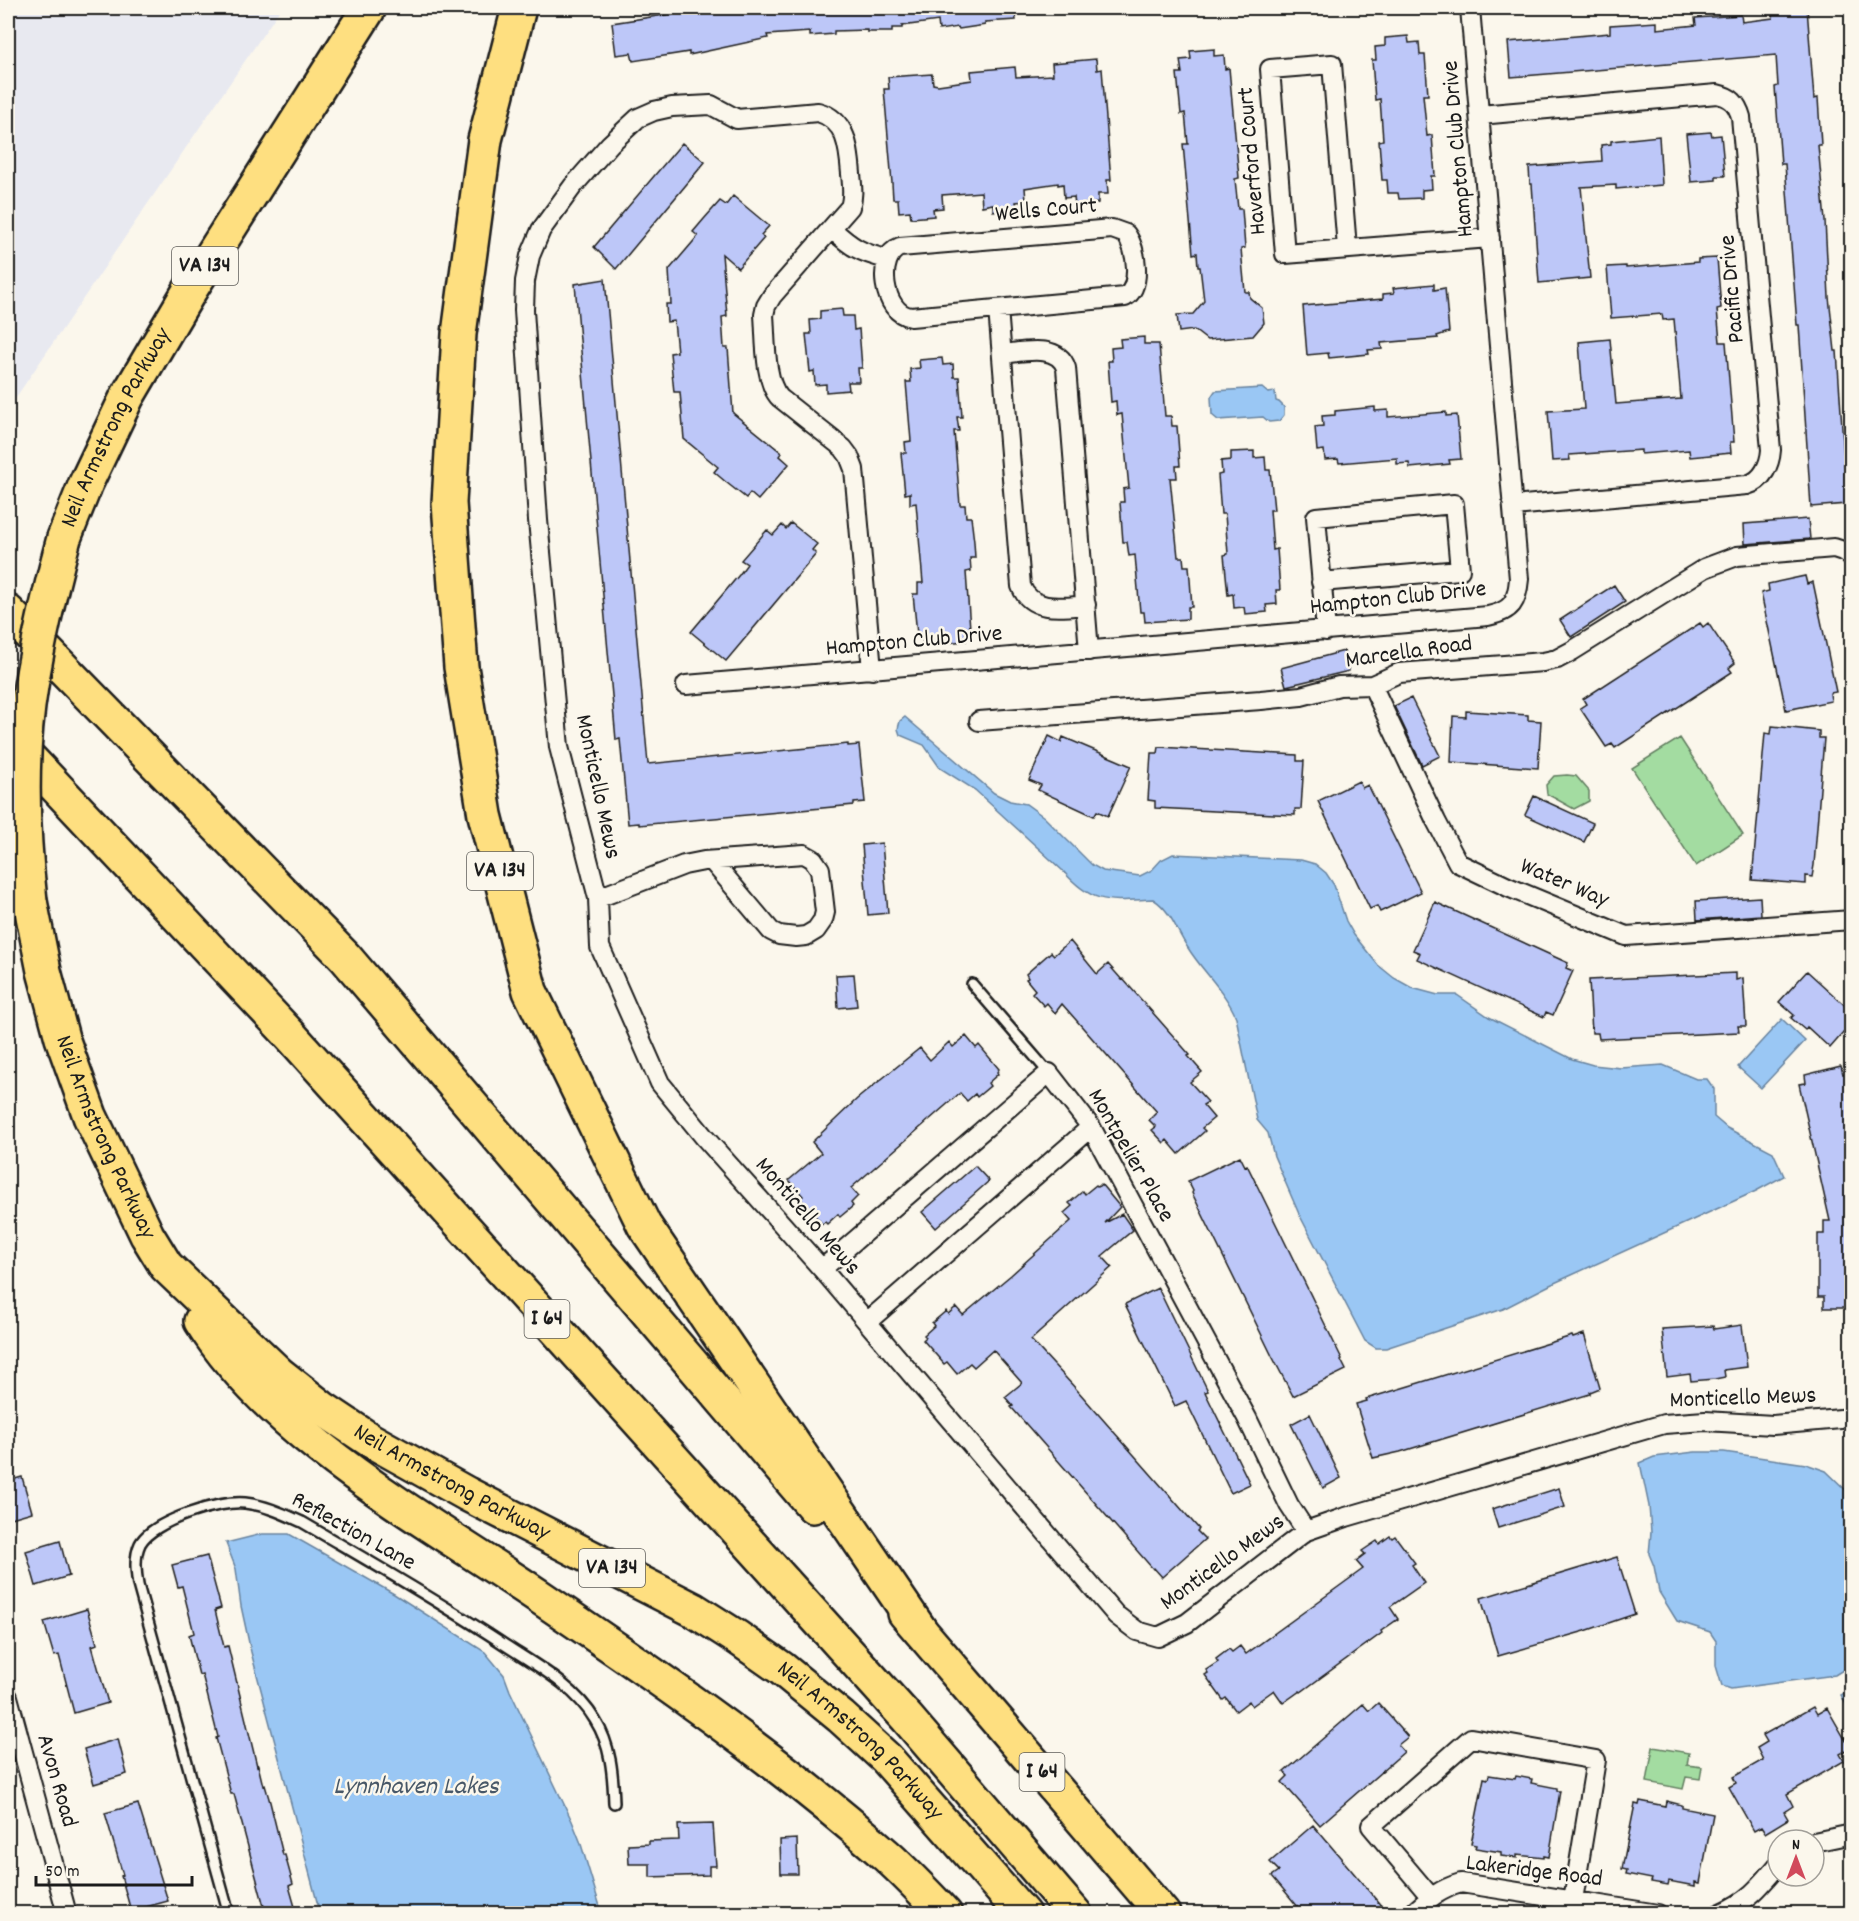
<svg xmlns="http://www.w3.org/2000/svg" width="1859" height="1921" viewBox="0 0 1859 1921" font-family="Dekko,sans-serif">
<rect width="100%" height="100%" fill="#fbf7ec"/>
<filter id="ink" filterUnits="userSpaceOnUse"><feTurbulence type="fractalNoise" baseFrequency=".0167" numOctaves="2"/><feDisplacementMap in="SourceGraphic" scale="12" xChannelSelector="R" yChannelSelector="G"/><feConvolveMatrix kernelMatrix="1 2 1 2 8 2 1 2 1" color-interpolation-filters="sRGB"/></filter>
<g filter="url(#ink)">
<path fill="#e8e9f0" d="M8,8H281L8,409Z"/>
<path fill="#a3dca1" stroke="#607c5e" stroke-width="1.5" d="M1680,738L1743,835L1696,866L1632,768Z
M1567,775L1576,776L1589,791V801L1574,809L1547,794L1546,785L1554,776Z
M1653,1747L1689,1753L1687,1765L1702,1767L1700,1779L1686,1777L1683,1789L1647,1782Z"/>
<path fill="#9ac7f4" stroke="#68839e" stroke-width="1.5" d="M1262,388L1268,393L1275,392L1276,401L1279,402L1284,407V415L1279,421L1269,422L1263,417L1218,420L1212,415L1211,397L1215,391Z
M905,717L994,793L1010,801L1026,804L1044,817L1092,865L1103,871L1140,876L1152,870L1161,860L1173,854L1301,860L1315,864L1326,873L1334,885L1346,921L1354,935L1378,965L1394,978L1412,988L1438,995H1457L1489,1017L1572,1059L1593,1065L1621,1068L1663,1065L1696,1079H1707L1714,1089V1117L1727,1128L1773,1152L1784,1176L1756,1191L1550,1285L1503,1309L1386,1348H1376L1365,1341L1299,1214L1274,1156L1268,1133L1257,1120L1236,1017C1225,991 1203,972 1188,948C1176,931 1172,911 1153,899C1110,901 1094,906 1063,871L975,790L940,768L924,745L900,735L898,729L900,721Z
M1782,1019L1805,1041L1761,1088L1738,1067Z
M1695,1452H1724L1806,1464L1826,1471L1851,1495V1665L1835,1675L1731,1689L1722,1686L1716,1666V1641L1710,1632L1677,1621L1659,1592L1654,1566L1649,1554L1651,1532L1649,1506L1640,1463L1654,1457Z
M262,1534H289L394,1594L485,1652L504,1675L510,1691L572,1821L580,1841L602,1913H320L251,1652L241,1606L236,1569L226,1543Z
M1851,1689V1714L1841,1695Z"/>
<path fill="#bdc7f8" stroke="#1c1c1c" stroke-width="1.5" d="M710,8H1015L1016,20L985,22V25L959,29L958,27L939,30L938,21L902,26V28H892V32H867V30L834,31V34L810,36V32L767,35L768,38L689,55V52L633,61L631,53L616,55L612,23Z
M1807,8L1814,99L1818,98L1821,145H1818L1825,221L1829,297L1835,351H1837L1847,504L1811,507L1799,325H1797L1785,164H1781L1775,87L1778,86L1776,55L1511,77L1508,42L1610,33V25L1657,22V29L1696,25L1695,18L1741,15L1742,22L1773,18L1772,11Z
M1408,36L1409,43L1419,42L1420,55H1425L1428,95H1423L1427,136L1432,135L1435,176H1431L1432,189L1422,190V198L1399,199L1398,193H1388L1387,180H1382L1379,141L1383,140L1380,99L1375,100L1372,60H1376L1375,47L1385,46V38Z
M1214,49V56L1224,55L1225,69L1229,68L1239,178L1235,179L1238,209H1242L1245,248L1241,249L1245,292H1249L1250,298L1262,308L1264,323L1253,336L1207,340L1194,330L1179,332L1177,315L1193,314L1204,301L1200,267H1198L1197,253L1193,254L1183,144H1188L1185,113L1181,114L1177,73H1182L1180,60L1191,59L1190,51Z
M1096,59L1097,70L1102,69L1111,180H1107L1108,194H1098V203L1075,205L1074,197L1064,198L1063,184L1058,185V183L1025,188L1026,201L1016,202L1017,209L993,211V204L982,206L981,192L942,195L943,208L933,209L934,216L911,218L910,211L899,212L898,199H893L892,183L884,89H889L888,77L932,74L933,84L938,85L972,80L971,71L1015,67L1016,77L1053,75L1052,63Z
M1711,132L1712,136L1721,135L1725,176H1716V180L1691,182L1686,134Z
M1659,136L1662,185L1616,189V185L1581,187L1590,278L1539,283L1532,184H1530L1529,167L1602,161L1601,145L1611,144V141Z
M682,143L705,162L616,269L594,247Z
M733,196L769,226L761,235L764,238L738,268L722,254L727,316L722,317L724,348H728L733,413L782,453L780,456L789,464L758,500L750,493L746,498L727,483L714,472L718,467L684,439L680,392H674L670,353L677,352L674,321L667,322L666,304H671L669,270L698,236L693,232L704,219L720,201L726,205Z
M1717,258L1721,308L1717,309L1720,342H1726L1734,442H1730L1731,453L1690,457L1689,450L1641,454V450L1569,455L1570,460L1552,461L1548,411L1584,409L1579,342L1610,339L1616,404L1681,399L1674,319L1663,320L1662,314L1611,318L1607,267L1626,266V268L1698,262V259Z
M605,279L648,764L848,744V746L859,745L865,802L854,803V805L639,825V823L628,824L620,739L616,740L575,284Z
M1434,284V290L1445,288L1449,332L1437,336L1438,338L1381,343L1382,349L1368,350L1369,354L1329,358L1328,353L1307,355L1303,306L1383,299V294L1394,293L1393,288Z
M842,309L843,316H853L854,330L859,329L862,368H858L859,382H848L849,390L826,392V384L815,385L814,371L810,372L806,334H811L810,320L820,319V311Z
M1144,337V344H1159L1165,416H1171L1172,426H1177L1180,466H1176L1177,478H1170L1178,557H1183L1184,566H1189L1192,607H1188V619L1145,622L1144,612H1140L1135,555L1129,556L1127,542H1123L1120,502H1124L1123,489L1129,488L1125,447L1122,414L1117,415L1116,401L1111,402L1108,361H1112L1111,348L1121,347L1120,339Z
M942,358L943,365L953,364L954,377H959L962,417H957L959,431H954L960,505H965L966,517H971L974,542L975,558H970L971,571L966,572L970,629L966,630V641L922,645L921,634H917L913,594H918V583H923L916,503L910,504V493L905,494L901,453H906L905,442L911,441L906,382H911L910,369L920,368L919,360Z
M1375,407V411L1388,410V417L1446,412V416L1457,415L1461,459L1449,460L1450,464L1410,468L1409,463L1397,464V458L1339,463L1338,459L1325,460L1324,450L1317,451L1315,427L1323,426L1322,416L1335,415V411Z
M1254,451V458L1265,457L1266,470H1270L1274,510H1270L1273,550L1277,549L1280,590H1276L1277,604L1266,605L1267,612L1245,614L1244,607L1234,608L1233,594L1228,595L1224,555L1228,554L1225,514H1221L1218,475L1222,474L1221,461L1231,460V452Z
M1808,519L1810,539L1745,544L1744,524Z
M791,523L817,544L812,550L816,554L726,661L691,632L739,575L747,564L741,560L767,530L773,535L782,525L786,529Z
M1805,576L1807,584L1813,582L1836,692L1830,693L1831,701L1786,710L1761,593L1769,591L1768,584Z
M1614,585L1625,602L1571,637L1560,620Z
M1700,623L1703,627L1708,623L1735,663L1729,668L1732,672L1615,748L1612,744L1606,747L1580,708L1586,704L1583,699Z
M1344,651L1349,671L1286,686L1281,668Z
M1411,698L1440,756L1422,765L1394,706Z
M1466,711L1528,715V720L1541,721L1538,768L1451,762L1453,716L1466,717Z
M1772,726L1819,731V738H1824L1814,865L1812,877L1806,876V884L1752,880L1765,733L1771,734Z
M1049,736L1061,742L1063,737L1131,766L1108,816L1097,811L1094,816L1038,790L1041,785L1029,780Z
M1159,747L1297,755V761H1304L1301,809H1295V815L1155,808V801L1148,800L1151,753H1158Z
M1359,781L1362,788L1368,785L1421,892L1380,912L1377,906L1370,909L1318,801Z
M1534,796L1593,823L1584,842L1525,815Z
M882,843L888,913L868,915L862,845Z
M1760,897L1761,915L1697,920L1696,901Z
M1435,902L1568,963L1566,968L1573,971L1553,1015L1546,1012L1544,1017L1417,959L1420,953L1413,950Z
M1070,941L1097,974L1108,964L1122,980L1123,979L1190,1055L1188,1056L1202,1072L1190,1082L1208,1102L1203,1105L1214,1118L1202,1128L1205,1131L1179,1154L1167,1140L1164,1143L1152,1130L1156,1127L1149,1120L1157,1112L1062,1004L1055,1013L1047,1003L1044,1006L1032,993L1035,990L1026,979L1028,978L1026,974L1051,952L1054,955Z
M1807,971L1851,1011V1024L1830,1048L1807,1027L1805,1030L1791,1018L1794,1015L1779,1002Z
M1736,973V980L1743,978L1746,1026H1738L1739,1032L1599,1039L1598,1033H1592L1589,980Z
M854,974L857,1006L838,1008L836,975Z
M966,1036L976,1048L979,1045L999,1069L997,1072L998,1074L988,1083L990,1086L977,1097L975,1094L967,1101L960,1093L851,1188L858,1196L851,1203L853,1206L840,1217L838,1214L827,1224L825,1222L822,1224L800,1198L803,1196L789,1180L821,1153L812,1142L857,1099L920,1048L930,1060L949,1042L953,1047Z
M1841,1066L1843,1074L1851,1072V1308H1824V1297H1818V1234H1824V1221H1830L1799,1084L1806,1083L1805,1075Z
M1240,1156L1245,1166L1247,1165L1277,1226L1342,1359L1341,1360L1346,1370L1293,1396L1272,1356L1192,1193L1193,1191L1188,1181Z
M975,1166L989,1181L936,1228L922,1212Z
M1101,1184L1120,1207L1105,1223L1122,1214L1133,1230L1102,1256L1112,1267L1031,1340L1077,1390L1199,1529L1197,1531L1205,1539L1162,1577L1154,1568L1153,1569L1011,1407L1013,1406L1005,1397L1022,1383L993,1350L974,1367L970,1363L957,1374L947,1362L944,1364L923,1340L926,1337L924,1335L934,1326L932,1323L946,1311L948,1314L956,1307L963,1315L1011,1275L1071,1221L1064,1213L1072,1206L1069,1203L1083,1191L1085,1194L1096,1185L1098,1187Z
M1158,1288L1208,1391L1205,1392L1250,1484L1231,1493L1186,1401L1175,1406L1125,1304Z
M1742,1325L1747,1367L1724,1370L1725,1377L1715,1379L1691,1381L1690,1374L1667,1377L1662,1329L1713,1326L1714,1329Z
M1584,1334L1600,1388L1590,1392V1394L1400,1452L1373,1458L1356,1404L1367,1401L1366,1399L1409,1386L1572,1336L1573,1338Z
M1310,1414L1341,1478L1323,1488L1291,1424Z
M22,1477L32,1512L8,1519V1481Z
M1559,1488L1565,1507L1498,1528L1492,1509Z
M1390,1536L1392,1538L1395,1536L1415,1563L1412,1565L1424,1583L1390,1607L1398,1619L1381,1631L1382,1633L1301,1692L1300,1691L1283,1703L1274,1690L1252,1706L1249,1701L1236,1711L1226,1698L1223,1700L1205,1675L1208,1673L1206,1670L1218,1662L1216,1659L1229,1649L1232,1652L1240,1646L1246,1654L1363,1569L1356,1561L1365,1554L1362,1551L1377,1541L1379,1544Z
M60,1541L69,1576L36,1586L26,1551Z
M207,1556L221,1608L215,1610L224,1647L228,1646L257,1766L258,1765L263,1786L265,1785L270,1802L283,1855H285L293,1884L289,1886L297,1914H266L234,1794H231L216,1738L218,1737L202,1674L199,1675L189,1635L194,1633L182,1586L178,1587L172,1565Z
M1617,1557L1635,1614L1585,1631L1498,1656L1481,1598Z
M87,1609L97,1644L92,1646L108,1703L74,1713L59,1655L54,1656L44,1622Z
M1378,1703L1408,1737L1398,1745L1404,1752L1320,1825L1282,1782L1288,1776L1284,1772L1363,1704L1369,1711Z
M1813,1707L1817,1714L1827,1708L1850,1748L1840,1754L1844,1761L1787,1794L1793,1806L1784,1812L1788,1819L1765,1833L1761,1827L1754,1831L1729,1787L1736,1783L1733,1777L1763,1760L1757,1748L1767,1742L1763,1735Z
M118,1739L127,1774L94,1784L84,1749Z
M1489,1775L1515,1779L1516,1776L1532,1779L1531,1783L1557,1788V1791H1560L1549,1857L1544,1856V1858L1517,1855V1858L1501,1856V1852L1475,1848L1476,1845L1471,1844L1484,1778L1488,1779Z
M1640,1801L1665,1806L1666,1801L1682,1805V1808L1713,1814L1700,1883L1695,1882V1886L1669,1881L1668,1885L1651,1882L1652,1879L1626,1874L1627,1870L1622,1869L1635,1804L1639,1805Z
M138,1804L168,1901L131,1911L121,1876L123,1875L105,1813Z
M713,1824L716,1866H709V1875L650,1877V1864H629L628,1845L649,1844V1841L679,1840L678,1825Z
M1313,1825L1357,1877L1388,1914H1304L1272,1876L1279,1871L1270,1862Z
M797,1839L798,1874H781L780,1840Z"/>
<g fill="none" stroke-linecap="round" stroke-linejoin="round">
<defs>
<path id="service" d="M972,984L1049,1073
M229,1914L138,1585C136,1572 134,1557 140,1544C152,1521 220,1500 245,1503C265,1505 284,1514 302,1522C370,1562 439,1601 505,1645C537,1666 575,1686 595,1720C611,1745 613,1774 614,1803"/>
<path id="minor" d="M1480,115L1717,94C1731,97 1737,103 1741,117L1771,450C1770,464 1763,481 1747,485L1513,506
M832,229C851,247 861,253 887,259
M1112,229L1126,234C1137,249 1142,287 1125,297L911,317C883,314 875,256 900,247Z
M1347,248L1332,64L1270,69L1285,254L1490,238
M998,309L1021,586C1031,613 1064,607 1086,605
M1002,354C1023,352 1058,343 1066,368L1089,651
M1321,582L1460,570L1454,504L1316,517L1326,631
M872,670L854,469L849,456L843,448L780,398C764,382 766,338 764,315L766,306L772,296L850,207C854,196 852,185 851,174C849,149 847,120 818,112L737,119L711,105L672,107L654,111L638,118L610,144L573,186L541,230L530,256L525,281L524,310L538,520L559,747L598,898L600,947L660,1083L705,1138L822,1269L1116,1615L1137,1631L1158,1637L1187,1623L1306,1531L1346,1517L1664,1424L1705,1421L1773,1425L1852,1418
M686,685L1488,616C1512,611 1517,602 1519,579L1470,8
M1372,685L1436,821L1458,863L1508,887L1626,936L1852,920
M979,721L1261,700L1301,696L1339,686L1372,685L1399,673L1543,662L1557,659L1572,651L1705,568L1737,556L1834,548L1846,552L1852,558
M598,898L684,865L704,861L804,854L813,859L820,869L825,912L823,920L816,930L806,936L796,937L779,935L771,931L712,861
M822,1269L1049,1073L1091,1127L1247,1418L1289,1505L1306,1531
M867,1322L1091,1127
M8,1697L67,1914
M1814,1842L1852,1834
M1430,1896L1371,1826L1471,1738L1596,1760L1573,1900
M1412,1914C1428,1899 1440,1889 1461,1883L1658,1914
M1719,1914C1748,1901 1758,1889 1778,1865"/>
<g id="motorway">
<path d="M519,8L485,140L459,334L449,503L461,667L485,815L530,991L644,1225L920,1630"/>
<path id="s1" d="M64,538L86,483L127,397L190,290L369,8"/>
<path d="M8,612L345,957L813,1506"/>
<path d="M8,736L291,1036L907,1718L1075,1914"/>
<path id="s2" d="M30,901L44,971L62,1038L90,1116L147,1235L166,1266L279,1374L322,1408L370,1440L467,1494L694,1610L738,1638L781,1668L841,1717L886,1758L1023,1914"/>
<path d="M201,1321C274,1438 425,1519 537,1595C658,1677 777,1759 887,1856C907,1874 926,1894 945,1914"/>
<path d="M905,1613L1163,1914"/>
</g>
</defs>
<use href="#service" stroke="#1c1c1c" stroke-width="14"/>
<use href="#minor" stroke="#1c1c1c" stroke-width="22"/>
<use href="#motorway" stroke="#1c1c1c" stroke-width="38"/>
<use href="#service" stroke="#fbf7ec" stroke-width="9"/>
<use href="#minor" stroke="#fbf7ec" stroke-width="18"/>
<use href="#motorway" stroke="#fedf80" stroke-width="33"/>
<defs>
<path id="motorway-bridge" d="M30,901C22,830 19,757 31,686C39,636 51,587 64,538"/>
</defs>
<use href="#motorway-bridge" stroke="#1c1c1c" stroke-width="38" stroke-linecap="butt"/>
<use href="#motorway-bridge" stroke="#fedf80" stroke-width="33"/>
</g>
</g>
<g text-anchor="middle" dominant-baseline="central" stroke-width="5" stroke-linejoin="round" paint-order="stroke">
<g fill="#fbf7ec" stroke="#5f5e5a" stroke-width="1.5">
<rect x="172" y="247" width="66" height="38" rx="4.5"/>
<rect x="467" y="852" width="66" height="38" rx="4.5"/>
<rect x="524.5" y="1300" width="45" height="38" rx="4.5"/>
<rect x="579" y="1549" width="66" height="38" rx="4.5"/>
<rect x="1019.5" y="1753" width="45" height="38" rx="4.5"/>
</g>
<g font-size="22" font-weight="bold" fill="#1c1c1c">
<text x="205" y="266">VA 134</text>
<text x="500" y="871">VA 134</text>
<text x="547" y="1319">I 64</text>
<text x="612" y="1568">VA 134</text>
<text x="1042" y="1772">I 64</text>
</g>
<g font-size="24" fill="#1c1c1c" stroke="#fbf7ec">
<text transform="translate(1459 149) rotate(-95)">Hampton Club Drive</text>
<text transform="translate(1253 161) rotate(-95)">Haverford Court</text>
<text transform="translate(1046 211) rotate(-5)">Wells Court</text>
<text transform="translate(1733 289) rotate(-95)">Pacific Drive</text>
<text stroke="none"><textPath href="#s1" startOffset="122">Neil Armstrong Parkway</textPath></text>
<text transform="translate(1398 599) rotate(-6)">Hampton Club Drive</text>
<text transform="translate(914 642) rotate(-5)">Hampton Club Drive</text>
<text transform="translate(1409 653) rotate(-8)">Marcella Road</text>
<text transform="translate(597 787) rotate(78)">Monticello Mews</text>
<text transform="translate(1564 884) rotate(23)">Water Way</text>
<text stroke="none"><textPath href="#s2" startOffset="249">Neil Armstrong Parkway</textPath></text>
<text transform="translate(1130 1156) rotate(60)">Montpelier Place</text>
<text transform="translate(807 1217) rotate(49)">Monticello Mews</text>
<text transform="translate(1743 1399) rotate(-2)">Monticello Mews</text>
<text stroke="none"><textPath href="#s2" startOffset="753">Neil Armstrong Parkway</textPath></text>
<text transform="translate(353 1532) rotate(29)">Reflection Lane</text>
<text transform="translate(1223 1563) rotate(-36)">Monticello Mews</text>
<text stroke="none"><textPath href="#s2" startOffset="1239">Neil Armstrong Parkway</textPath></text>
<text transform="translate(56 1781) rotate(74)">Avon Road</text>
<text transform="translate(1534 1872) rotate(7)">Lakeridge Road</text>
</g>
<g font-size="26" font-style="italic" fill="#485868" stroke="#fbf7ec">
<text x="416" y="1787">Lynnhaven Lakes</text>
</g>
</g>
<rect width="1859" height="1921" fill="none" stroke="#fbf7ec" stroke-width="30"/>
<rect x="15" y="15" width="1829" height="1891" fill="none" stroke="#1c1c1c" stroke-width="2" filter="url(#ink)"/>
<g transform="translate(1796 1858)"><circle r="28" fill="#fbf7ec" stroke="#a29f99" stroke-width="1.5"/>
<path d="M0-4.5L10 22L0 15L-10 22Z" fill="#d1495b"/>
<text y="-9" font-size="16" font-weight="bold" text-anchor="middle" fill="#1c1c1c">N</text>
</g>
<path d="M36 1876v9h156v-9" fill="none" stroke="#1c1c1c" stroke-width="3"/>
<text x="45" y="1876" font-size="18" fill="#1c1c1c" stroke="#fbf7ec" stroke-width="4.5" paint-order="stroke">50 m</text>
</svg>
